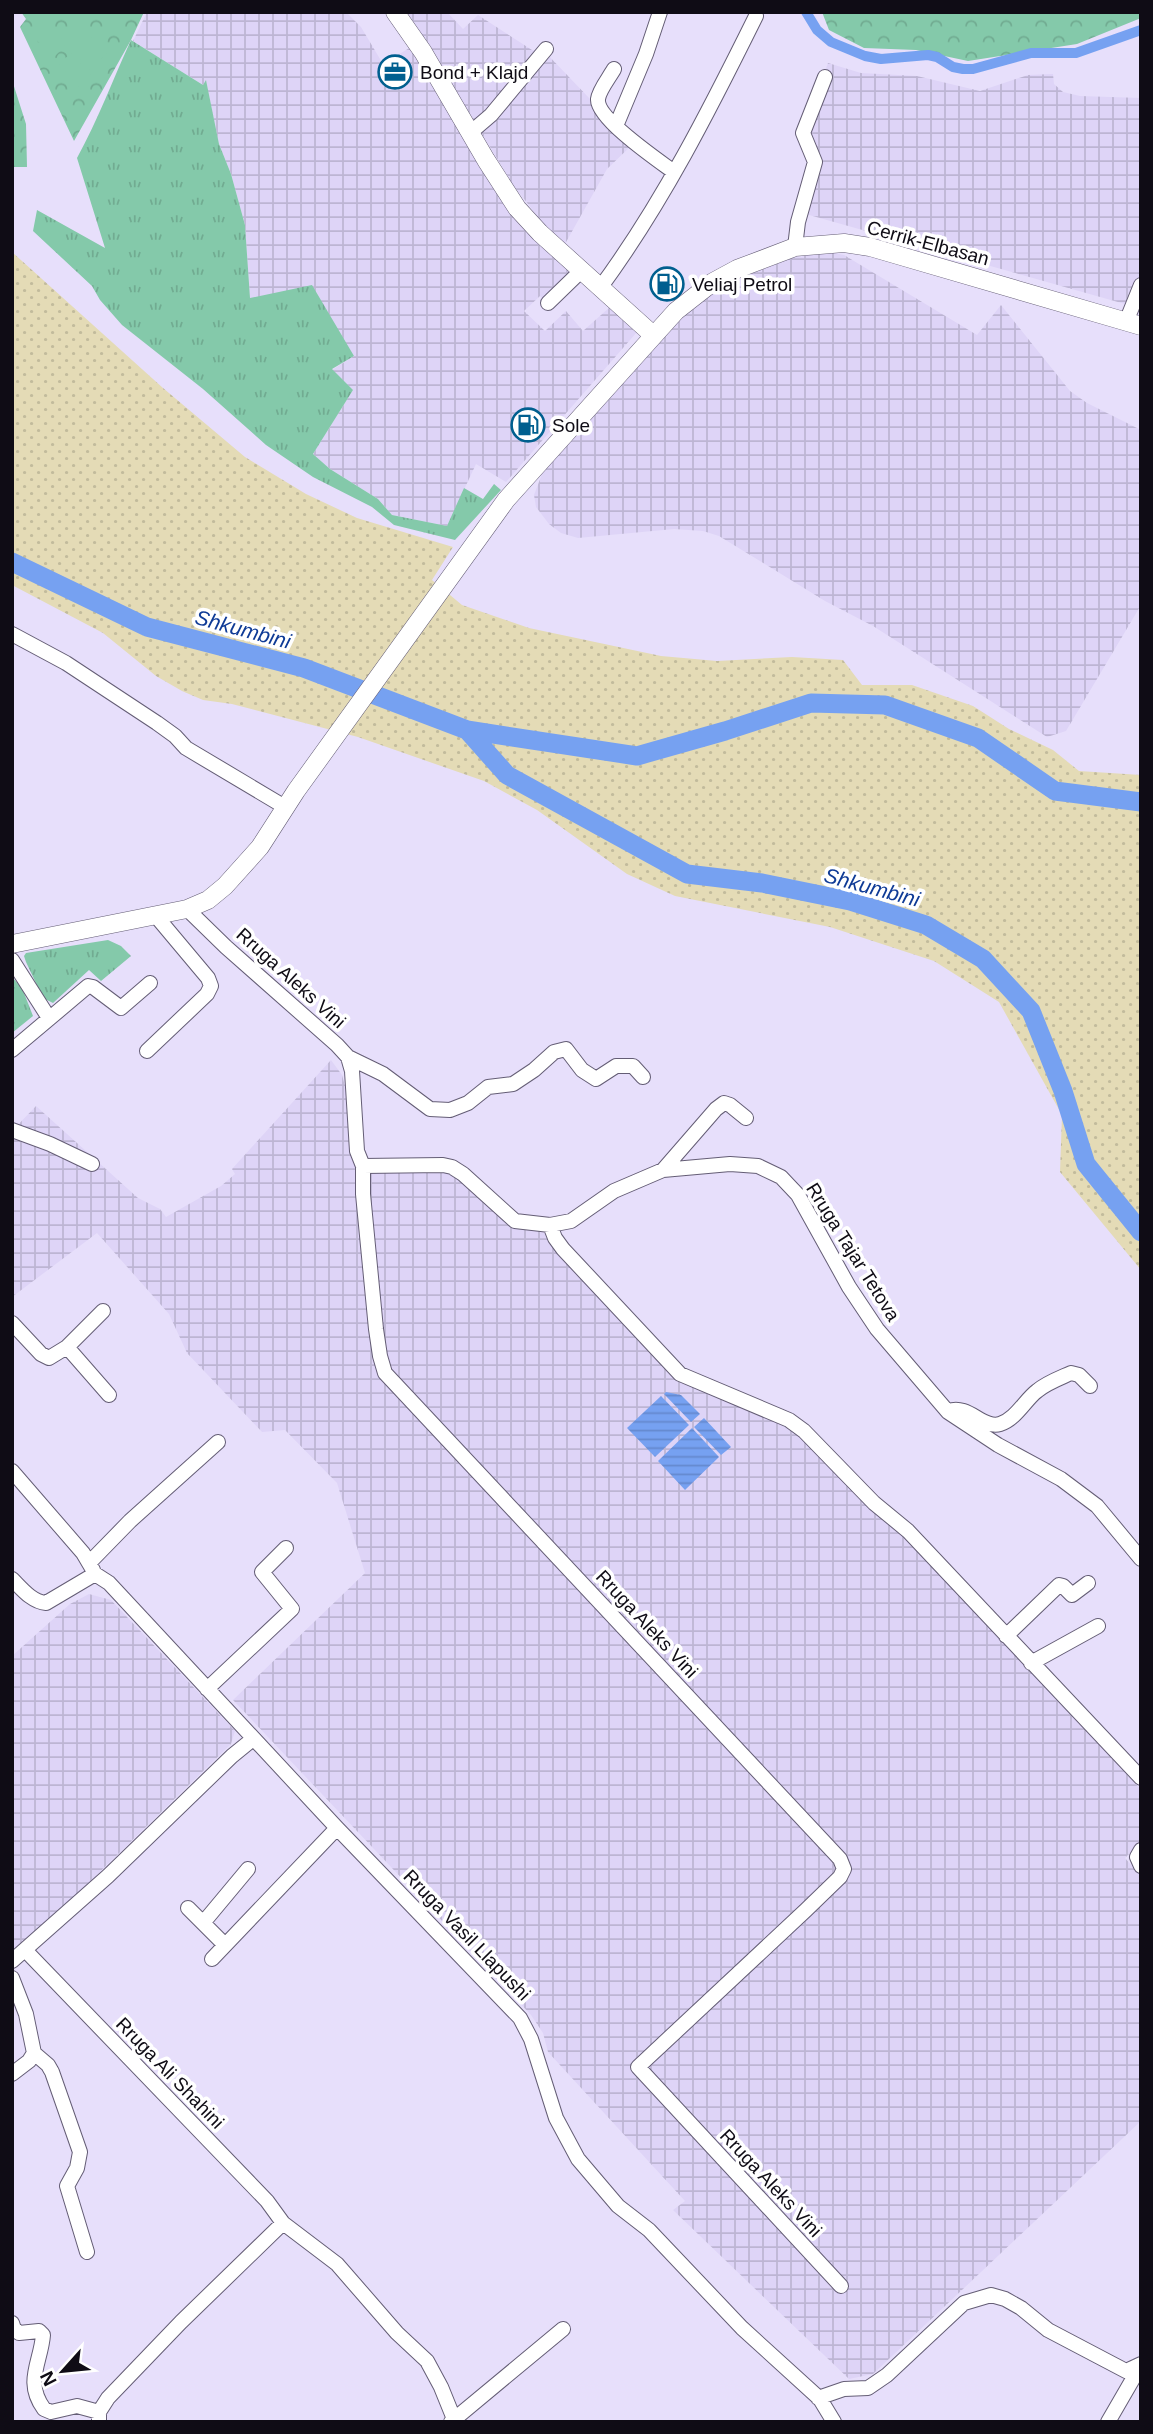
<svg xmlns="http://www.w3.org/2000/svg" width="1153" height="2434" viewBox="0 0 1153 2434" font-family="Helvetica,sans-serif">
<defs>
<pattern id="industrial-grid" width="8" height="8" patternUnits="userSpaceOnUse" patternTransform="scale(1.75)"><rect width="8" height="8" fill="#ded4f7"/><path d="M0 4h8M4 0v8" fill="none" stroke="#bdb5d3"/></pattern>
<pattern id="grass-tufts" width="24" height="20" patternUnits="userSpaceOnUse" patternTransform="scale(1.75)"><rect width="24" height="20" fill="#84c9aa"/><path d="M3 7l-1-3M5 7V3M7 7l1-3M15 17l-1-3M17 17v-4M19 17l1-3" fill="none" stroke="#71ab91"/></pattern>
<pattern id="forest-crowns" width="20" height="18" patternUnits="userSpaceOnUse" patternTransform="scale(1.75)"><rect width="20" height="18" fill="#84c9aa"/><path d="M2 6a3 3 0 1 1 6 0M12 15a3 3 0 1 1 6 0" fill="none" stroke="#71ab91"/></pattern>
<pattern id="sand-dots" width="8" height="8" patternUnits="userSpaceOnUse" patternTransform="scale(1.75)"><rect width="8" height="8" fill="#e4dbb6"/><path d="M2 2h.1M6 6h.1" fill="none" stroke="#c2bb9c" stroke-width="1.8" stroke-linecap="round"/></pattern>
<pattern id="water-rules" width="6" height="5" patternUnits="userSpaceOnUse" patternTransform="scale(1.75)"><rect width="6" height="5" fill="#76a1f1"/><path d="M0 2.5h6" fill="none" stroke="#6589ce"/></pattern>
</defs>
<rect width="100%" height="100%" fill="#e7dffb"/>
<path fill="url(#industrial-grid)" d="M147,12H346L361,27L383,64L411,47L478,157L574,270L543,299L540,296L524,311L545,331L566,311L583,331L610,307L637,332L506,482L476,464L447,526L392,515L378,499L330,469L313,454L353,390L332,370L354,356L250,298L245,225L231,174L219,144L206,81L203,85L133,41Z
M447,12L463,29L478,15L532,50L547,54L633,144L607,169L565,244L545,226L514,186L408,13Z
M828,63L861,73L917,76L980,91L1028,75L1053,74L1054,84L1063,92L1080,96L1141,98V282L1132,306L795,211L808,170V155L800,136Z
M829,252L844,255L977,335L1001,305L1070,391L1087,403L1141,430V605L1066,731L1047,737L873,626L825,601L719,536L703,531L674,529L578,538L561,533L549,524L536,507L534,495L547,461L683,316L714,290L737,279L792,258Z
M331,1060L342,1075L345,1086L356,1173L453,1170L507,1224L543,1228L677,1373L794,1424L898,1532L904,1528L1141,1790V1842L1125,1858L1141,1876V2121L873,2374L849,2379L673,2210L685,2201L548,2052L543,2033L531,2015L233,1700L365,1573L337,1483L285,1430L262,1432L187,1353L169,1314L97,1233L12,1297V1131L36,1106L138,1198L160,1209L166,1217L221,1186L235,1174L232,1169Z
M89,1594L111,1600L235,1731L231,1744L74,1897L12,1952V1656L70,1604Z"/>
<path fill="url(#grass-tufts)" d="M131,40L203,85L206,80L219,144L231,174L245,225L250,298L312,285L354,356L332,369L353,390L313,454L330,469L378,499L392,515L447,526L464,488L483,499L494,484L501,490L455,540L394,525L372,507L313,477L266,445L203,389L122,325L100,300L92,286L33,231L37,210L105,248L77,158C98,120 113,79 131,40Z
M108,940L121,946L131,956L101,981L89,970L53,1003L43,998L26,962L24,956L26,953Z
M12,977L22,988L33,1016L12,1033Z"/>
<path fill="url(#forest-crowns)" d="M21,12H144L131,40L74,141L20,27L26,19Z
M822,12H1141V18L1077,44L968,61L916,50L864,48L829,30Z
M12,80L26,124L27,167H12Z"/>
<path fill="url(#sand-dots)" d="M12,252L163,388L245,457L306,494L357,518L453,547L432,580L462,605L529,628L661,656L717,661L792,657L843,660L862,685H912L973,706L1009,729L1053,750L1079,771L1141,775V1270L1060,1172L1062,1115L999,1002L934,961L830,927L675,896L627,874L537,810L484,781L358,737L232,704L203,700L182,691L156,676L103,633L12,585Z"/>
<path fill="#84c9aa" d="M42,22L65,46L53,58L30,33Z
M77,22L107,54L90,70L61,38Z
M71,53L91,75L79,87L59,64Z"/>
<path fill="url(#water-rules)" d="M666,1392L681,1395L700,1414L691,1422L664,1394Z
M661,1396L689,1425L655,1457L627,1428Z
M704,1418L731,1447L721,1455L694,1427Z
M692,1428L719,1457L685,1490L658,1461Z"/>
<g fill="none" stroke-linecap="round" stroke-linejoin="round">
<path stroke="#76a1f1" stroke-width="10" d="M806,12L817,30L831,42L865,56L881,59L928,55L937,57L953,67L963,69H973L1031,53H1076L1141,30"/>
<path stroke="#76a1f1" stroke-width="19" d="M12,562L147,627L304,668L467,730L637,756L725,731L811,703L885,705L978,738L1055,791L1141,802
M467,730L507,775L687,874L762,883L850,901L926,925L983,959L1031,1011L1063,1091L1086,1164L1141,1232"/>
<defs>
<path id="minor" d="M614,69C609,78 599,90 598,99C596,118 659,161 674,172
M616,126L646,54L660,12
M470,133L491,115L546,49
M795,247L798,222L815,162L803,133L825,77
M600,288C662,204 710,109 756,16
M548,303L582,270
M1126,322L1141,285
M12,634L66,663L157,723L175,736L186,748L285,807
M187,909L226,947L337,1045L348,1057L352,1071L357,1151L363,1166V1194L376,1329L380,1356L385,1373L840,1859L844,1869L840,1877L806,1910L638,2067L841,2286
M12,960L49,1018
M12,1050L88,986L93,987L121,1008L150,983
M147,1051L207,994L211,986L208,978L156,916
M348,1057L383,1074L430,1109L450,1110L468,1103L488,1087L513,1084L534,1070L554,1052L566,1049L582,1070L596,1079L616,1066H633L643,1077
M12,1130L50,1144L92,1164
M363,1166L443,1165L452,1167L463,1174L515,1221L550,1225L571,1221L614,1191L663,1170L730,1164L758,1166L781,1177L798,1195L849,1287L877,1329L948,1412L998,1445L1061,1479L1097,1506L1141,1559
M663,1170L716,1109L724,1103L730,1105L746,1118
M550,1225L555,1238L563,1249L680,1374L789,1420L804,1431L874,1503L908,1531L1141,1778
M12,1323L41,1354L49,1358L67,1347L103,1311
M67,1347L109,1395
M949,1411C968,1404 983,1429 1000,1424C1016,1419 1025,1400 1037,1391C1046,1383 1060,1378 1071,1373L1079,1375L1090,1386
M12,1471L83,1553L93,1570
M90,1562L130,1521L218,1442
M12,1579C22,1589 32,1602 46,1603L95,1574L109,1583L337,1828L520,2018L531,2039L556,2118L578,2159L618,2206L649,2230L742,2328L820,2399L834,2422
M1006,1636L1059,1585L1063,1586L1072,1595L1088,1583
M1031,1663L1098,1626
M207,1689L292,1609L262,1572L286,1548
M1141,1850L1137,1857L1141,1866
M188,1908L225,1945
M203,1923L248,1869
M26,1951L267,2201L283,2223L337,2264L397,2333L427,2361L441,2387L454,2419
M212,1959L337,1828
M12,1961L108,1876L232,1756L253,1739
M12,1978L26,2014L34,2053L29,2061L12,2074
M34,2053L48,2065L52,2072L80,2152L77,2168L67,2186L87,2252
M12,2323L14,2329L19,2333L39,2331L43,2335C41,2362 24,2382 44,2409L51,2412L77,2406L99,2412
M818,2398L844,2389L868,2388L887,2375L964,2303L991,2295L1005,2299L1021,2308L1048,2330L1126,2371L1141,2364
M99,2422V2412L108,2398L181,2322L283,2223
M451,2422L563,2329
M1108,2422L1141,2365"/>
<path id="major" d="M395,12L423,52L486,160L517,208L540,233L653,335
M12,944L187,909L208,900L225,886L260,847L296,791L506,500L676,311L713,282L737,269L795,247L844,243L870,247L1141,326"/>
</defs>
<use href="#minor" stroke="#645d75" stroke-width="16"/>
<use href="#major" stroke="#645d75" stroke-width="19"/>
<use href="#minor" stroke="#fff" stroke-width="14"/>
<use href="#major" stroke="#fff" stroke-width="18"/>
</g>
<defs>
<symbol id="office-ring" viewBox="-11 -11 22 22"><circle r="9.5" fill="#fff" stroke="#005f8f" stroke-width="1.5"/><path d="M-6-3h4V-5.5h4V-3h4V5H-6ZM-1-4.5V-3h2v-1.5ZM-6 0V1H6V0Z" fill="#005f8f"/></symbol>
<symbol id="fuel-ring" viewBox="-11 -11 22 22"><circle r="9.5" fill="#fff" stroke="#005f8f" stroke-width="1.5"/><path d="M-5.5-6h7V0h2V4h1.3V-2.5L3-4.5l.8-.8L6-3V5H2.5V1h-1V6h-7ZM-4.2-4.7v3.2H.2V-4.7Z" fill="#005f8f"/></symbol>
</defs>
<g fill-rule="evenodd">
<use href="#office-ring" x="376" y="53" width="38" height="38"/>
<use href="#fuel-ring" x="648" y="265" width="38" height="38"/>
<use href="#fuel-ring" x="509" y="406" width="38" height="38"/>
</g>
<g text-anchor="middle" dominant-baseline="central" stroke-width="7" stroke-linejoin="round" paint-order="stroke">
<g font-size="19" fill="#0f0c15" stroke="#fff" text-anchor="start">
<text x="420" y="72">Bond + Klajd</text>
<text x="692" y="284">Veliaj Petrol</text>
<text x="552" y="425">Sole</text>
</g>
<g font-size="19" fill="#0f0c15" stroke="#fff">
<text transform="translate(928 243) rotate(15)">Cerrik-Elbasan</text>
<text transform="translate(291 978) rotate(42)">Rruga Aleks Vini</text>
<text transform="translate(853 1252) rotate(58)">Rruga Tajar Tetova</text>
<text transform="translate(647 1624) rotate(47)">Rruga Aleks Vini</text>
<text transform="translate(467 1935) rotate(46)">Rruga Vasil Llapushi</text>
<text transform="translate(170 2073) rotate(46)">Rruga Ali Shahini</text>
<text transform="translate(771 2183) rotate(47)">Rruga Aleks Vini</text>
</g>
<g font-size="21" font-style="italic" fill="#0f3b96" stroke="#fff">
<text transform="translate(243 629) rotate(15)">Shkumbini</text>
<text transform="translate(872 887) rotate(15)">Shkumbini</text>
</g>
</g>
<rect width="1153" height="2434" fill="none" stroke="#0f0c15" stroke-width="28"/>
<g transform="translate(63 2371) rotate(243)" stroke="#ffffff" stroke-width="5" paint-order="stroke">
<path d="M0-5L12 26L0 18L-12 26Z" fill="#0f0c15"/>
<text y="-10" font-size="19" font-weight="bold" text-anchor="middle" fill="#0f0c15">N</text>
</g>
</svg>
